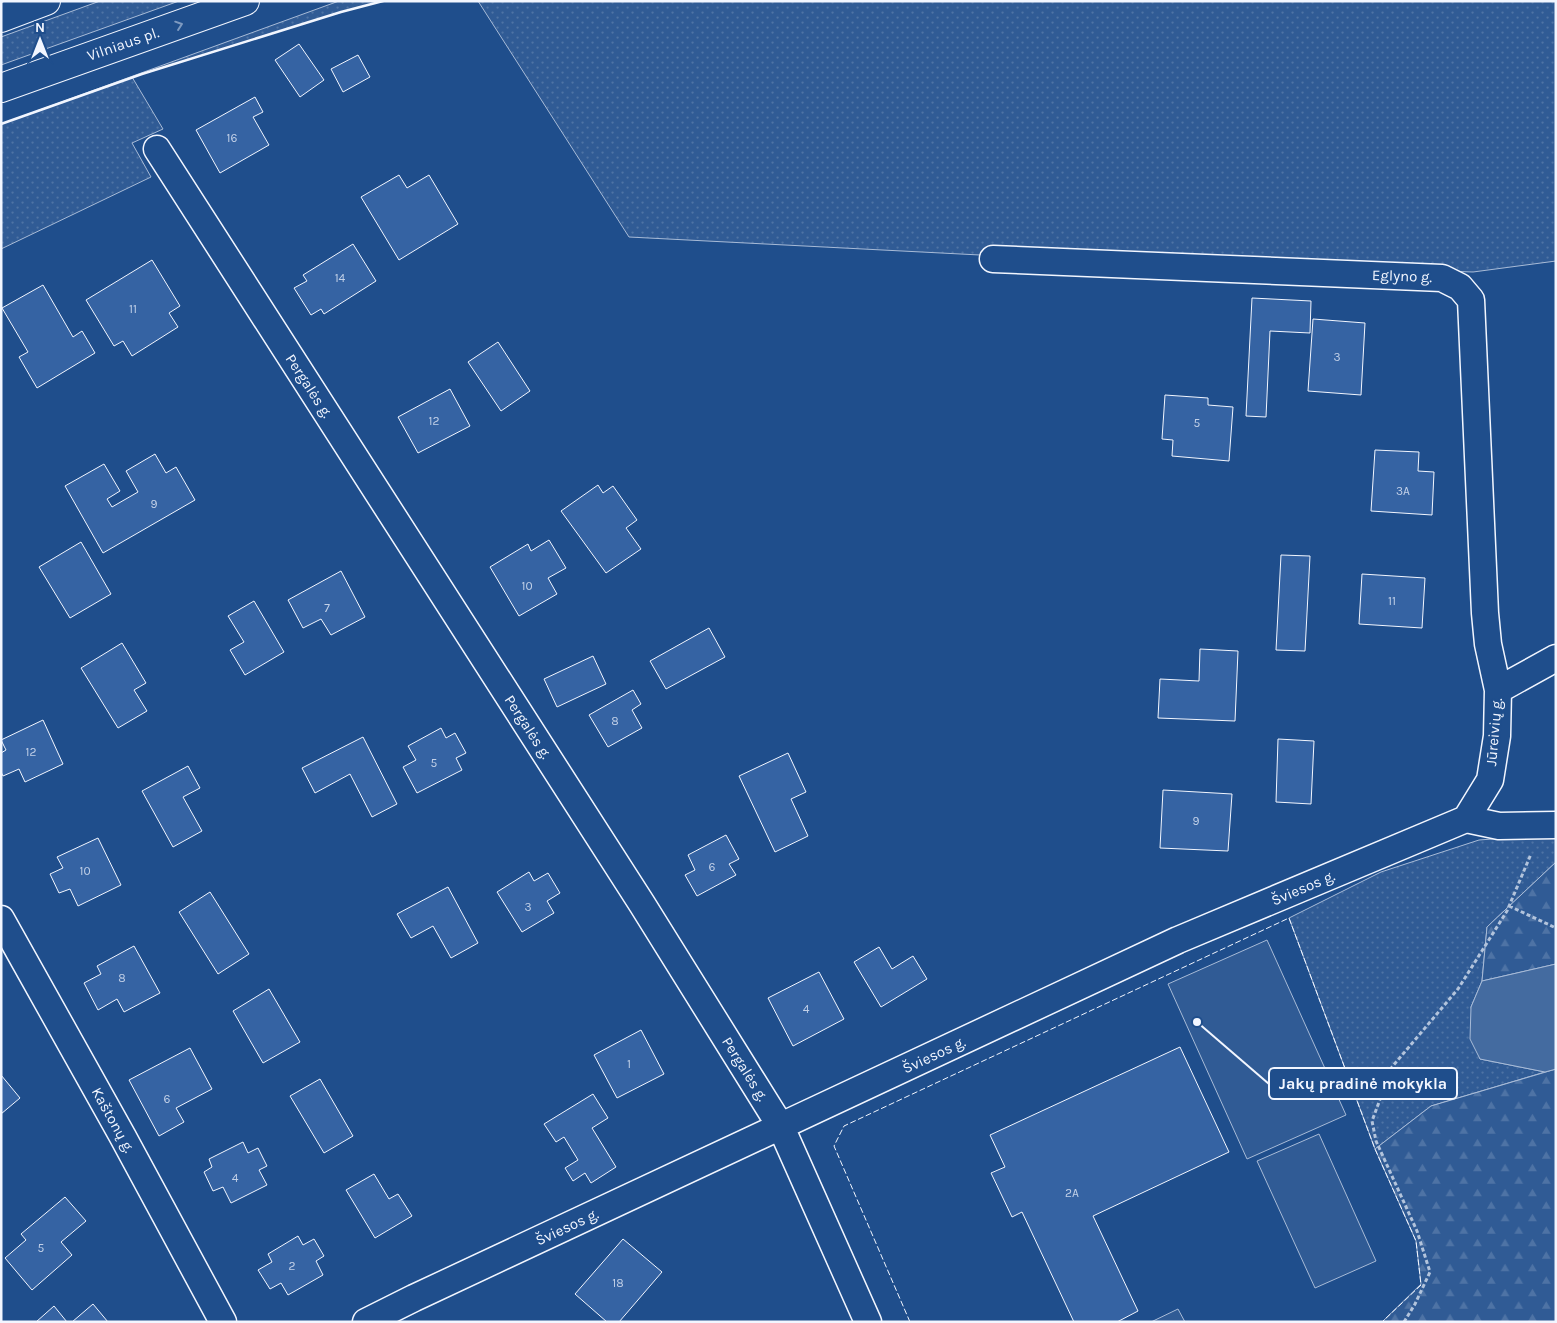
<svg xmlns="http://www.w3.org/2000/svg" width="1557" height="1323" viewBox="0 0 1557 1323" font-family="Karla,sans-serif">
<defs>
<pattern id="grass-dots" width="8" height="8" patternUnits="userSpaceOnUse" patternTransform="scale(1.25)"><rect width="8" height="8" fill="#305b95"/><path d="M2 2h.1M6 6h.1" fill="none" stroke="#4e73a5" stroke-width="1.8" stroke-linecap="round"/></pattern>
<pattern id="forest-firs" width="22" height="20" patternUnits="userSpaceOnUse" patternTransform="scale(1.25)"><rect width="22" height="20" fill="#305b95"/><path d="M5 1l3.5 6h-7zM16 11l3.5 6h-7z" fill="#4e73a5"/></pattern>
</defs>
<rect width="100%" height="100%" fill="#1f4e8c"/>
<path fill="url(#grass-dots)" stroke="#a8bbd7" d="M100,1H179L1,65V37Z
M339,1H383L341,12L132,77L163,129L132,143L151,177L1,249V124Z
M478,1H1556V261L1473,272L980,255L629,237Z
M1519,837L1556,838V862L1487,927L1482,981L1471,1007L1480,1059L1545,1072L1431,1106L1375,1149L1289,918L1381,872L1479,840Z"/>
<path fill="url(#forest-firs)" stroke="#a8bbd7" d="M1556,862V964L1482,981L1487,927Z
M1556,1069V1322H1382L1421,1284L1416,1241L1375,1149L1431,1106Z"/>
<path fill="#305b95" stroke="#a8bbd7" d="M1267,940L1346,1115L1247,1159L1168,984Z
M1319,1134L1376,1261L1315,1288L1257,1161Z
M1178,1309L1185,1322H1151Z"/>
<path fill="#446ba0" stroke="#a8bbd7" d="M1556,964V1069L1545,1072L1480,1059L1470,1039L1471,1007L1482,981Z"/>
<path fill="#3563a3" stroke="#f2f6ff" d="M299,44L324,80L300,97L275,60Z
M358,55L370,77L343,92L331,69Z
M255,97L263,112L253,117L269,145L220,173L196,130Z
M399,175L407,188L429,175L458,224L399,260L361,197Z
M353,244L376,281L324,314L321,309L311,315L294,288L307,281L303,275Z
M152,260L180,306L169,313L178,327L132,356L123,341L114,346L86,300Z
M43,285L73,337L82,331L95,353L37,388L19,357L28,352L2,308Z
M1252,298L1311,301L1310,333L1270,331L1266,417L1246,416Z
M1313,319L1365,323L1361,395L1308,391Z
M498,342L530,391L501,411L468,362Z
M450,389L470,426L418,453L398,417Z
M1165,395L1208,398V405L1233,407L1229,461L1172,456L1173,440L1162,439Z
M1375,450L1419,452L1418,471L1434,472L1432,515L1371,511Z
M155,454L166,473L176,467L195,500L103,553L65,486L104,464L120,491L107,499L112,507L138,492L126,471Z
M598,485L603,493L613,486L637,520L626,528L641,549L606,573L561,511Z
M549,540L566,568L548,578L557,594L519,616L490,567L528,544L531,551Z
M81,542L111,594L70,618L39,567Z
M1281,555L1310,556L1305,651L1276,650Z
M341,571L365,617L331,635L321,619L303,628L288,600Z
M1362,574L1425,578L1422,628L1359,624Z
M254,601L284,652L245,675L230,650L244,642L228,616Z
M709,628L725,657L666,689L650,661Z
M122,643L146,683L134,690L147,711L118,728L81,668Z
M1200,649L1238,651L1235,721L1158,718L1160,679L1199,681Z
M593,656L606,684L557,707L544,679Z
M633,690L641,704L632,710L642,728L608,747L589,715Z
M43,720L63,764L25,782L19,769L3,776L1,772V753L6,750L1,740Z
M441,728L446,738L455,733L466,753L456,758L462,770L417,793L403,767L416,760L408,746Z
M363,737L397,804L372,817L350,774L315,793L302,768Z
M1278,739L1314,741L1311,804L1276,802Z
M788,753L806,792L791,799L808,836L775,852L739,776Z
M188,766L200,788L183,797L202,831L173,847L142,791Z
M1163,790L1232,794L1228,851L1160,848Z
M726,835L739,859L729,864L736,875L697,896L685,875L695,870L688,855Z
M98,838L121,885L78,906L70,889L59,893L50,874L63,868L57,857Z
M529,872L534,881L548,873L560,893L547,901L554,913L522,932L497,892Z
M448,887L478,943L451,958L433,926L411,938L397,914Z
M210,892L249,954L218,974L179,912Z
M134,946L160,993L124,1012L117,999L98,1010L84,983L101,974L97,966Z
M879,947L892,969L913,956L927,979L881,1007L854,962Z
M819,972L844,1019L793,1046L768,998Z
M269,989L300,1042L263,1063L233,1011Z
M641,1030L664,1074L617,1098L594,1055Z
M1180,1047L1229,1152L1093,1216L1138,1311L1117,1322H1074L1022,1212L1012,1217L991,1173L1005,1167L990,1135Z
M190,1048L212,1089L176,1108L184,1122L159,1136L129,1080Z
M1,1075L20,1098L1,1114Z
M320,1079L353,1136L324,1153L290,1096Z
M593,1094L608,1118L592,1128L616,1167L591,1183L585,1173L573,1181L565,1168L578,1160L564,1137L556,1142L544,1124Z
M243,1142L248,1153L258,1148L267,1166L259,1170L267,1185L231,1203L223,1187L213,1191L204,1172L212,1167L209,1159Z
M374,1174L389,1199L398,1194L412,1216L375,1238L346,1190Z
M65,1197L86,1221L61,1242L72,1255L32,1290L5,1258L26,1240L21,1234Z
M298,1236L303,1245L314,1239L324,1256L316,1261L323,1275L288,1295L281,1283L270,1289L258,1270L272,1262L268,1254Z
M623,1239L662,1272L619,1322H607L575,1294Z
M93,1304L108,1322H72Z
M54,1306L67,1322H36Z"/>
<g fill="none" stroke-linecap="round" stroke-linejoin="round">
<defs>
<path id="minor" d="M157,149L642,904L781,1127L868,1322
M993,259L1442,278L1460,287L1471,300L1485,613L1488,644L1498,690
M1466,819L1499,826L1556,825
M1,919L123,1137L223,1322
M366,1322L414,1298L1178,940L1466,819L1490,780L1497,736L1498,690L1556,658"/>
<path id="trunk" d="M1,18L46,1
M1,88L245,1"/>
</defs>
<use href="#minor" stroke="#f2f6ff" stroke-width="29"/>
<use href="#trunk" stroke="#f2f6ff" stroke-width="30"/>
<path stroke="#b3c4dc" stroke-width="3" stroke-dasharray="4 2.5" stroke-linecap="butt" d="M1509,906L1556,928
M1404,1322L1415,1304L1430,1272L1417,1231L1376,1141L1372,1121L1392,1067L1458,989L1507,911L1531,854"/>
<use href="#minor" stroke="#1f4e8c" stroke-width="26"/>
<use href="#trunk" stroke="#1f4e8c" stroke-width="28"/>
<path stroke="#f2f6ff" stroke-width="1" stroke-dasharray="6 2.5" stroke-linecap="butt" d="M910,1322L834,1146L844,1126L1289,918L1375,1149L1416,1241L1421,1285L1382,1322"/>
<path stroke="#f2f6ff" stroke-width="2.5" d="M1,124L142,74L341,12L383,1"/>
</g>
<defs><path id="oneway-chevron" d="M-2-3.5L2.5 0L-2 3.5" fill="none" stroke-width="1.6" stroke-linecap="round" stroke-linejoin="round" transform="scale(1.25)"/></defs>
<use stroke="#7e9ac0" href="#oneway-chevron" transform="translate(179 25) rotate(-19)"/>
<g text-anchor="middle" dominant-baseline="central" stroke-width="4" stroke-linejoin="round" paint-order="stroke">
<g font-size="12" fill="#c3d1e8">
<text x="232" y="138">16</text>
<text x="340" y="278">14</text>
<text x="133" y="309">11</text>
<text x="1337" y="357">3</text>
<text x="434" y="421">12</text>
<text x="1197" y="423">5</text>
<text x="1403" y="491">3A</text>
<text x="154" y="504">9</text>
<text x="527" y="586">10</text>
<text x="1392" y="601">11</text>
<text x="327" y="608">7</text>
<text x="615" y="721">8</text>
<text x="31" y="752">12</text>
<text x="434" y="763">5</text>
<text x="1196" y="821">9</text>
<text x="712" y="867">6</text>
<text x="85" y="871">10</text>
<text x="528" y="907">3</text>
<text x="122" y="978">8</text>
<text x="806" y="1009">4</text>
<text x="629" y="1064">1</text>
<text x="167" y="1099">6</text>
<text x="235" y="1178">4</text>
<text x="1072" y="1193">2A</text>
<text x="41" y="1248">5</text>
<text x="292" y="1266">2</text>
<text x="618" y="1283">18</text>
</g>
<g font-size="15" fill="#f2f6ff" stroke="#1f4e8c">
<text transform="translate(123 44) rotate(-19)">Vilniaus pl.</text>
<text transform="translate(1402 276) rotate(2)">Eglyno g.</text>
<text transform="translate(309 386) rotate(57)">Pergalės g.</text>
<text transform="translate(528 727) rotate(57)">Pergalės g.</text>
<text transform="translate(1494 732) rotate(-85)">Jūreivių g.</text>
<text transform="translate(1303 888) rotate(-23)">Šviesos g.</text>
<text transform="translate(934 1055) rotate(-25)">Šviesos g.</text>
<text transform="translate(745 1069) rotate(58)">Pergalės g.</text>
<text transform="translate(113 1120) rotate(61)">Kaštonų g.</text>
<text transform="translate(567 1227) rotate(-25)">Šviesos g.</text>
</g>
</g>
<path fill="none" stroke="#f2f6ff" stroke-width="2" d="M1197 1022L1269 1084"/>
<circle fill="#f2f6ff" stroke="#1f4e8c" stroke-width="2" cx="1197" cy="1022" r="5"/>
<rect fill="#1f4e8c" stroke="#f2f6ff" stroke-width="2" x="1269" y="1068" width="188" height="31" rx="5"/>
<g font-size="16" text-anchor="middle" font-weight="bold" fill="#f2f6ff">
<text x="1363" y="1089">Jakų pradinė mokykla</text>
</g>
<rect width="1557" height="1323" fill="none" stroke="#f2f6ff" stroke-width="5"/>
<g transform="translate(40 40)" stroke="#1f4e8c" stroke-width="4" paint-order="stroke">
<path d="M0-4L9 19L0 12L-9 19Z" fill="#f2f6ff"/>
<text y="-8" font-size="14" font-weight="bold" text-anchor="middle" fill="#f2f6ff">N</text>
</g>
</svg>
